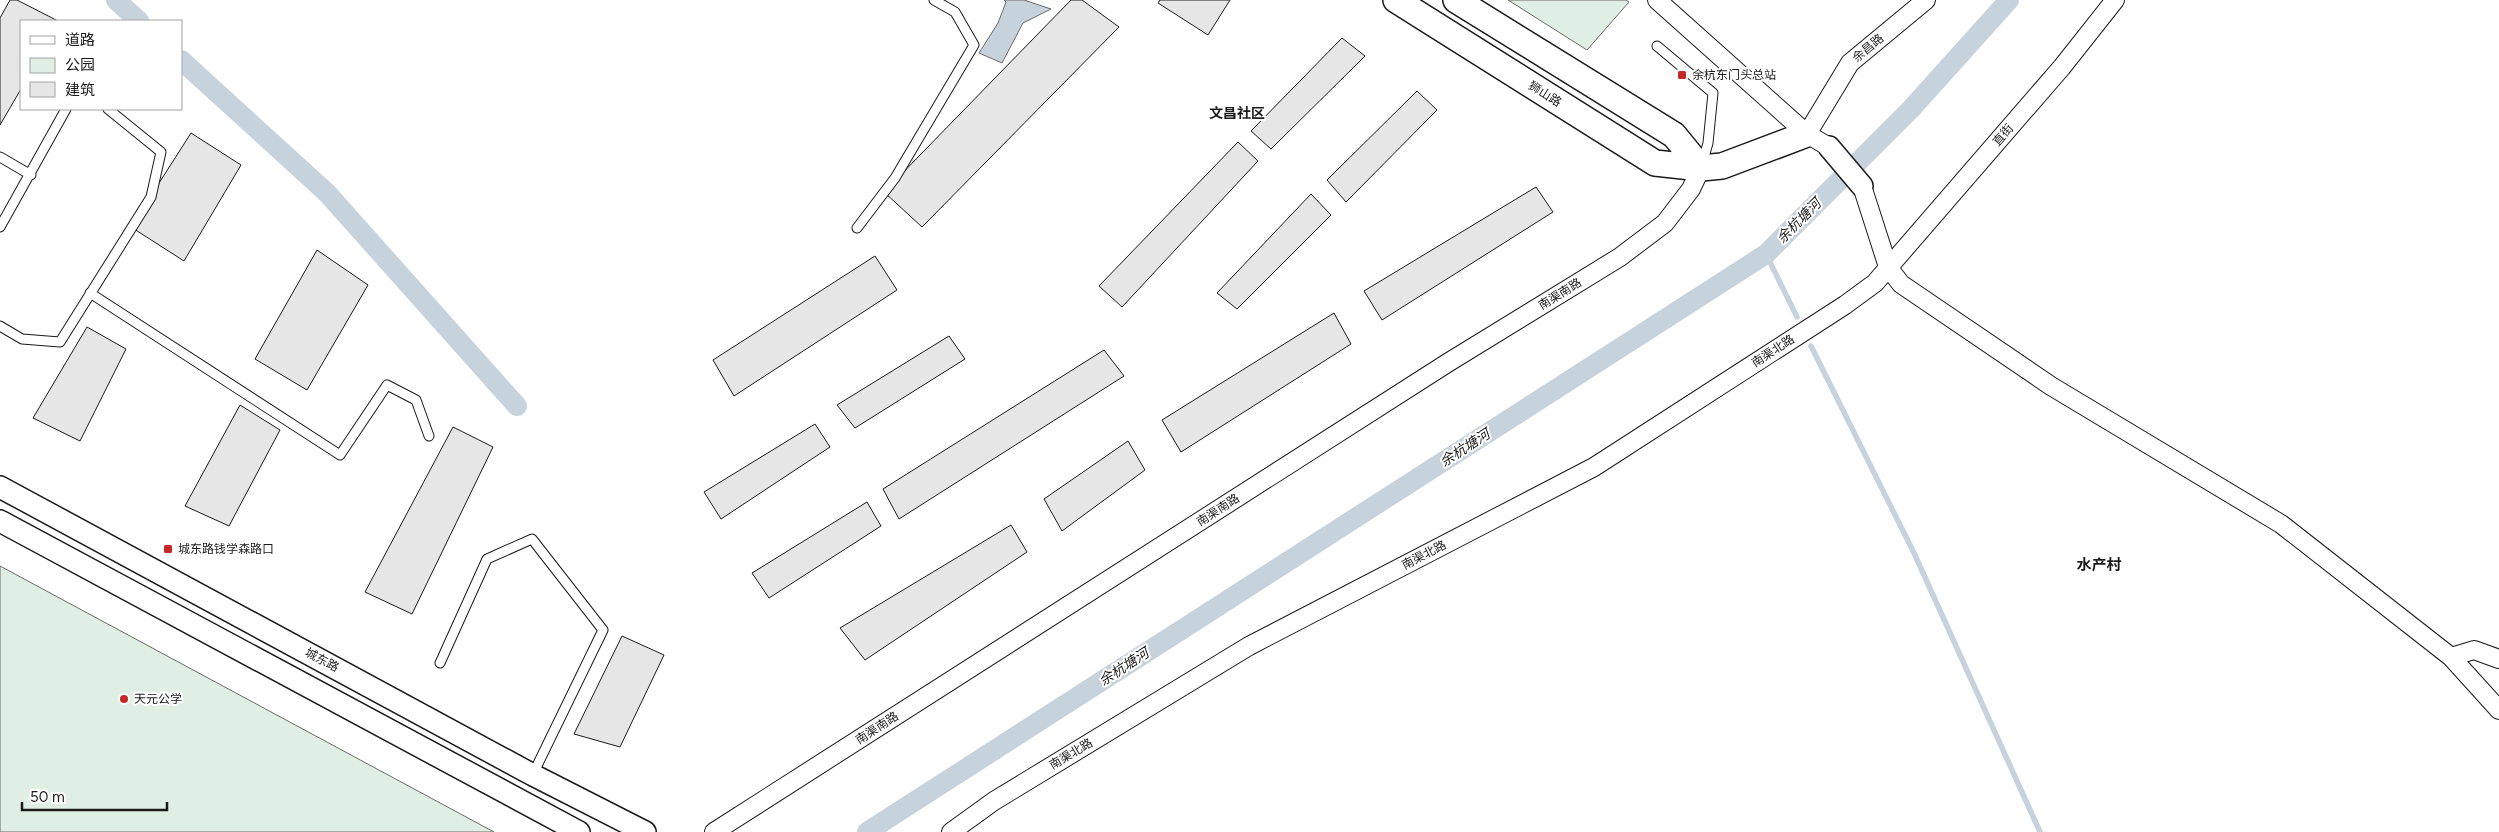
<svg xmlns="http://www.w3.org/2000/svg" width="2499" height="832" viewBox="0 0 2499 832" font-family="Figtree,'Noto Sans SC',sans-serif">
<rect width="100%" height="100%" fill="#fff"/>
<path fill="#e0efe3" stroke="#6a6a6a" d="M1508,0H1626L1629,2L1587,50Z
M0,566L494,832H0Z"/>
<path fill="#c6d2dc" stroke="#6a6a6a" d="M1004,0H1024L1051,9L1023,23L1002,63L979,53L998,23L1006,2Z"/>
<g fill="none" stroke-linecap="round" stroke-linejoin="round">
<path stroke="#c6d2dc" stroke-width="5.5" d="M1766,254L1797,317
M1811,346L1914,553L2040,832"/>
<path stroke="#c6d2dc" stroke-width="20" d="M116,0L139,21
M181,60L327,193L517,406
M867,832L1766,254L1911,109L2009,0"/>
</g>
<path fill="#e6e6e6" stroke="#1a1a1a" d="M10,0H17L58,21H21V89L0,125V18Z
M1071,0H1082L1119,27L922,227L884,192Z
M1160,0H1230L1208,35L1158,3Z
M1342,38L1365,56L1271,149L1251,131Z
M1417,91L1437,110L1346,202L1327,180Z
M191,133L241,165L184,261L131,227Z
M1238,142L1258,161L1122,307L1099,286Z
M1536,187L1553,212L1382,320L1364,291Z
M1311,194L1331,215L1237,309L1217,293Z
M317,250L368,285L307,390L255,359Z
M875,256L897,290L734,396L713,360Z
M1334,313L1351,344L1181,452L1162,420Z
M87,327L126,349L80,441L33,418Z
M949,336L965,359L855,428L837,405Z
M1104,350L1124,376L899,519L883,489Z
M240,405L280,430L229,526L185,506Z
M815,424L830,447L721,519L704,492Z
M453,427L493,447L412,614L365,592Z
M1128,441L1145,470L1062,531L1044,499Z
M867,502L881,526L769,598L752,573Z
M1011,525L1027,552L865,660L840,628Z
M622,636L664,655L620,747L574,734Z"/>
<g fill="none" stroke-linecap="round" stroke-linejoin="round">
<defs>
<path id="service" d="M1657,46L1713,93L1708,143L1702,164
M0,157L31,175
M0,227L66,109
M857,228L895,178L974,45L955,12L934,0
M90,293L340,455L387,385L416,400L429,436
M0,326L22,339L60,342L151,197L161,152L108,109
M440,663L487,559L532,539L603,630L533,774"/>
<path id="minor" d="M1657,0L1807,134L1829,147
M1807,134L1850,63L1926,0
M1862,186L1888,267L1901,284L2051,386L2281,524L2451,657L2499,710
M2451,657L2474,650L2499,659
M714,832L1449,362L1620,257L1665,223L1691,189L1701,168
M951,832L994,801L1249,646L1594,467L1845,305L1875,283L2062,67L2115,0"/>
<path id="tertiary" d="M1829,147L1862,186
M0,487L533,775L645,832
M0,521L579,832"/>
<path id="secondary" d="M1396,0L1655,163L1701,168L1722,166L1807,134
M1456,0L1674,135L1701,168"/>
</defs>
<use href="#service" stroke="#1a1a1a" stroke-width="11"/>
<use href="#minor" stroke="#1a1a1a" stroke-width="20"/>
<use href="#tertiary" stroke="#1a1a1a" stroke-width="24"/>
<use href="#secondary" stroke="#1a1a1a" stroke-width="28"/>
<use href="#service" stroke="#fff" stroke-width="9"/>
<use href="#minor" stroke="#fff" stroke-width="18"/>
<use href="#tertiary" stroke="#fff" stroke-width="21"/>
<use href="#secondary" stroke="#fff" stroke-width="25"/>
</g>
<g fill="#c62828" stroke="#fff" stroke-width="2">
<rect x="1677" y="70" width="10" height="10" rx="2.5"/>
<rect x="163" y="544" width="10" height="10" rx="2.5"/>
<circle cx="124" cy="699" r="5"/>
</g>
<g text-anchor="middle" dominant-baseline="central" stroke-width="4" stroke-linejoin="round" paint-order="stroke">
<g font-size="12" fill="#1a1a1a" stroke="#fff">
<text transform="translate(1868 48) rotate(-40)">余昌路</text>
<text transform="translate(1545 94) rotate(32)">狮山路</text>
<text transform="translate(2003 135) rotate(-49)">直街</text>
<text transform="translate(1560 294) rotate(-32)">南渠南路</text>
<text transform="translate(1773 351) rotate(-33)">南渠北路</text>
<text transform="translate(1218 510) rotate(-33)">南渠南路</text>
<text transform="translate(1424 555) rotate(-27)">南渠北路</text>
<text transform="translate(322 660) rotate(28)">城东路</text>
<text transform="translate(877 728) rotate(-33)">南渠南路</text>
<text transform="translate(1071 754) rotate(-31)">南渠北路</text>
</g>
<g font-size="12" fill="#1a1a1a" stroke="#fff" text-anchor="start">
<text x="1692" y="75">余杭东门头总站</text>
<text x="178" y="549">城东路钱学森路口</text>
<text x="134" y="699">天元公学</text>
</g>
<g font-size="14" font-weight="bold" fill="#1a1a1a" stroke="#fff">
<text x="1237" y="113">文昌社区</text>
</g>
<g font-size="14" font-style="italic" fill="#1a1a1a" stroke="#fff">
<text transform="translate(1799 221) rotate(-45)">余杭塘河</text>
<text transform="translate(1465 448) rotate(-33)">余杭塘河</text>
<text transform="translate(1124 667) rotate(-33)">余杭塘河</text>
</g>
<g font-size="15" font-weight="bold" fill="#1a1a1a" stroke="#fff">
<text x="2099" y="565">水产村</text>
</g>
</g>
<rect x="20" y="20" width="162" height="90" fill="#ffffff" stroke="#a3a3a3"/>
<rect x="30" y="36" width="25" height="8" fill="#ffffff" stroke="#a3a3a3"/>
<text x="65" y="45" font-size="15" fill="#1a1a1a">道路</text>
<rect x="30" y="58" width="25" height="15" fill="#e0efe3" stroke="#a3a3a3"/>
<text x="65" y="70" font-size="15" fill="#1a1a1a">公园</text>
<rect x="30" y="82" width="25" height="15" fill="#e6e6e6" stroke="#a3a3a3"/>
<text x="65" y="95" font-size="15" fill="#1a1a1a">建筑</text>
<path d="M22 802v8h145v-8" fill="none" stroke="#1a1a1a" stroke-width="2.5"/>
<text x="30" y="802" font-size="15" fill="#1a1a1a" stroke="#ffffff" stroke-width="4" paint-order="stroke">50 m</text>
</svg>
